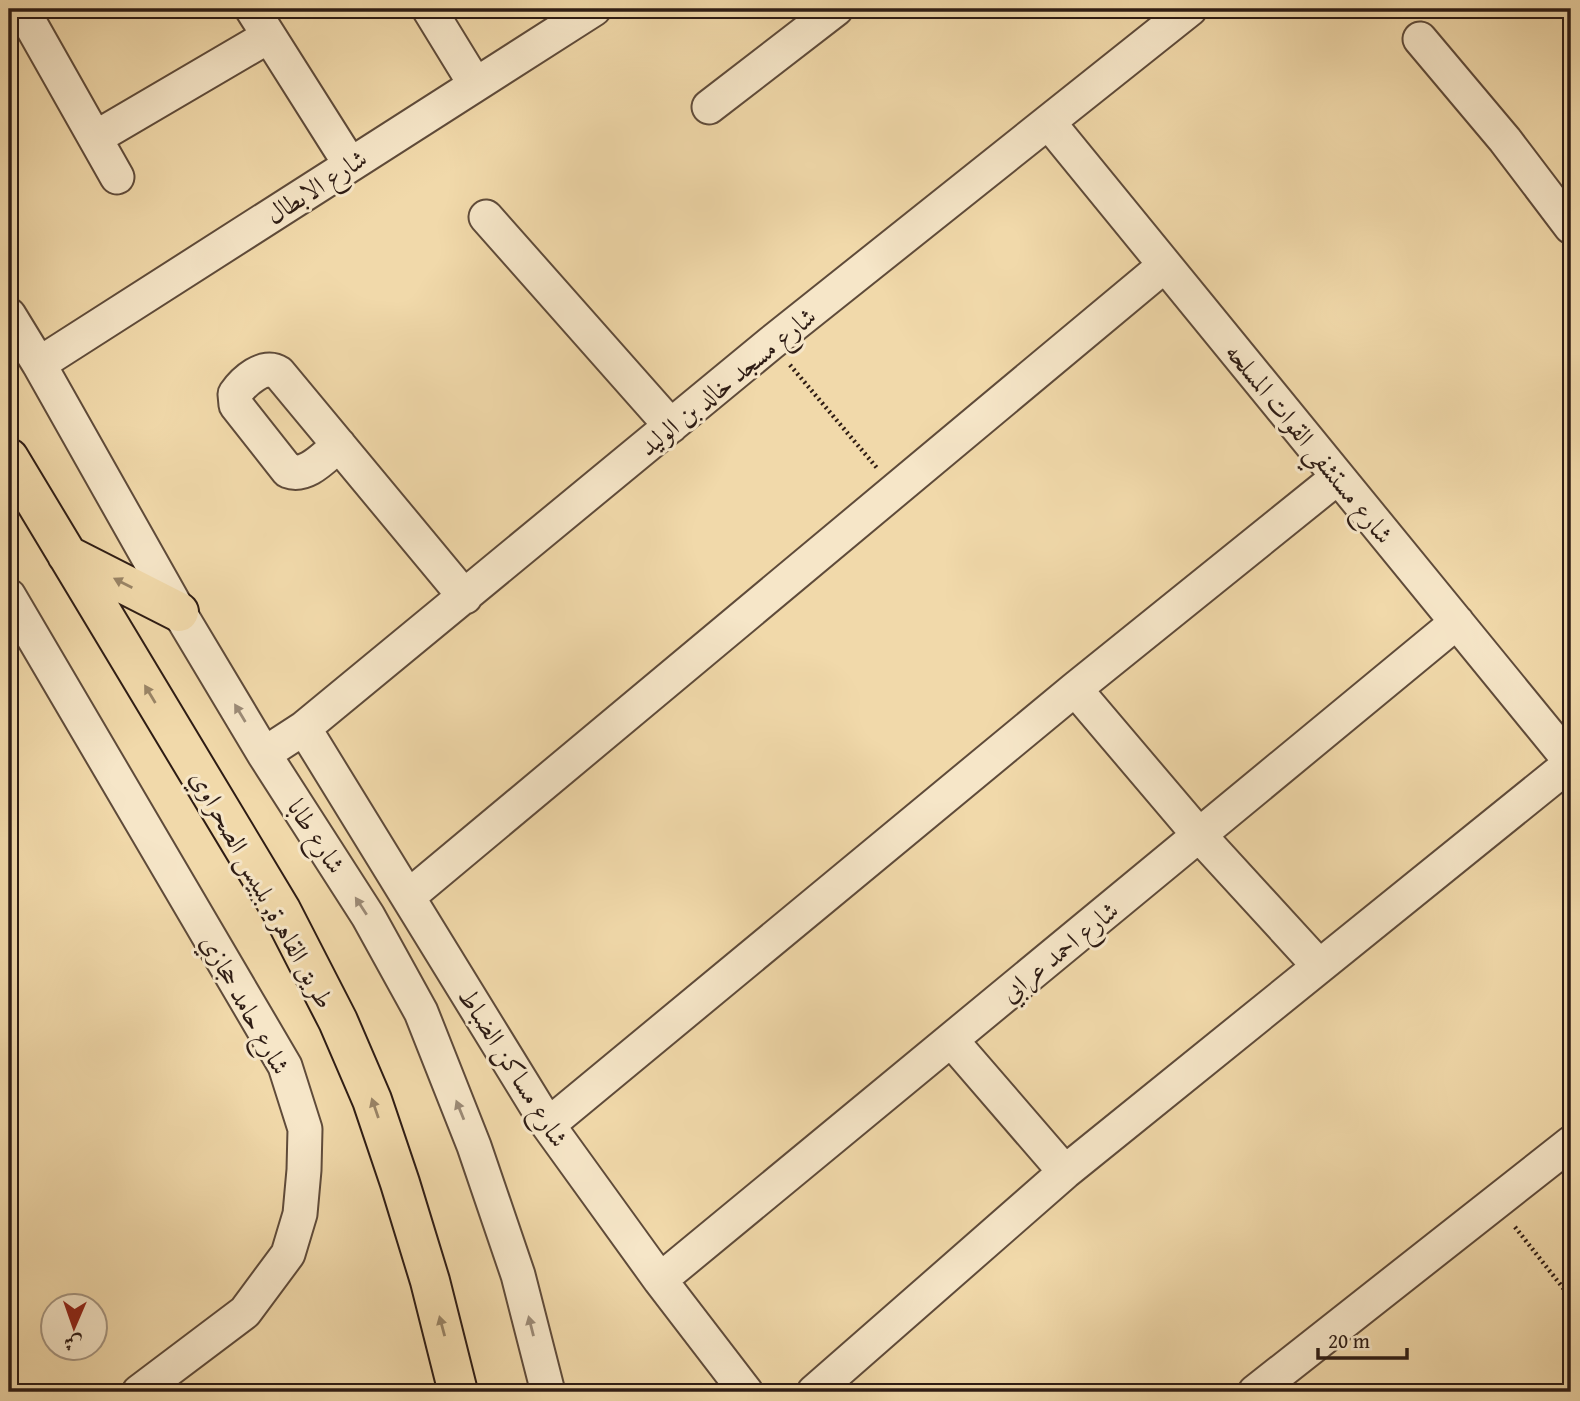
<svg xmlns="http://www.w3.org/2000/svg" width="1580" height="1401" viewBox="0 0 1580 1401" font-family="'Gentium Book Plus',Amiri,serif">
<rect width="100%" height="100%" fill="#f1d9aa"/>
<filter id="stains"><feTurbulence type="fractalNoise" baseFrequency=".00286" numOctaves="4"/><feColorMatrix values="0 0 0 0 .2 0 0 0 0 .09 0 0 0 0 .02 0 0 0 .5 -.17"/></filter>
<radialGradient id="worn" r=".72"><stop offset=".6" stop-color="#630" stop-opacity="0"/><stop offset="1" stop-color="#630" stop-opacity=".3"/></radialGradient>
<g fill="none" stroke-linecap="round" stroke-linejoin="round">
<defs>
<path id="minor" d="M22,9L117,177
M252,9L350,164
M429,9L475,84
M1420,39L1505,140L1571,227
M709,107L836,9
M1049,123L1571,762
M95,138L269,36
M486,217L671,426
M9,315L39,364L179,612L264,754L368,916L421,1012L474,1146L518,1275L548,1392
M39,364L594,9
M339,445C325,456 307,478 288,471L236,405L235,394C244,381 264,363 279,373L465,597
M9,596L285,1066L305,1129L304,1170L300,1214L288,1254L245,1312L139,1392
M1075,689L1199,835L1319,966
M304,728L548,1125L660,1280L746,1392
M264,754L304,728L771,343L1190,9
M409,896L1165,265
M951,1040L1065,1172
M548,1125L1075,689L1338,477
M660,1280L1457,622
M814,1392L1065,1172L1571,763
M1255,1392L1571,1143"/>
<path id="highway" d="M9,458L281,910L338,1021L372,1100L400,1183L430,1281L458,1392
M67,555L179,612"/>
</defs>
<use href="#minor" stroke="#5f4b3a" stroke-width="37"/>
<use href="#highway" stroke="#2e1c14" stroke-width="42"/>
<path stroke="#2e1c14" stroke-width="4.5" stroke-dasharray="2 3.5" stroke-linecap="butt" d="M790,365L877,468
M1515,1227L1571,1298"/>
<use href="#minor" stroke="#f6e6c8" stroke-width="33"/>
<use href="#highway" stroke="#f1d9aa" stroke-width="38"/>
</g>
<defs><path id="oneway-solid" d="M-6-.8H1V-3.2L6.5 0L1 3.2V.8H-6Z" transform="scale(1.75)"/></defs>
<g fill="#998466">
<use href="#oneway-solid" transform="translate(123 583) rotate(-153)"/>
<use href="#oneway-solid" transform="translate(150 694) rotate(-121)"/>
<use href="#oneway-solid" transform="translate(375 1108) rotate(-109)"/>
<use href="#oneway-solid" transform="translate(442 1326) rotate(-105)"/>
</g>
<g fill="#9c8b77">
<use href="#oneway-solid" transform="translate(240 713) rotate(-121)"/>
<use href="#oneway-solid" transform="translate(361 906) rotate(-123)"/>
<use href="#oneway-solid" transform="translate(460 1110) rotate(-112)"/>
<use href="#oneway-solid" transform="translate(531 1326) rotate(-104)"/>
</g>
<g text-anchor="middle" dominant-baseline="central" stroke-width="6" stroke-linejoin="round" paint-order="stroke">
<g font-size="26" fill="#2e1c14" stroke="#f6e6c8">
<text transform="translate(316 186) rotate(-33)">شارع الابطال</text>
<text transform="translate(727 381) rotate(-39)">شارع مسجد خالد بن الوليد</text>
<text transform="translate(1310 443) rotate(51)">شارع مستشفي القوات المسلحه</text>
<text transform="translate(317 836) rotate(57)">شارع طابا</text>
<text transform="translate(263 889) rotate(61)">طريق القاهرة, بلبيس الصحراوي</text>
<text transform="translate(1059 951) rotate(-39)">شارع احمد عرابي</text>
<text transform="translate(246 1004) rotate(61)">شارع حامد حجازي</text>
<text transform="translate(514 1067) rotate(58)">شارع مساكن الضباط</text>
</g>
</g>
<rect width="1580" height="1401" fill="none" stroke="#f1d9aa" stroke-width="35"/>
<rect x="10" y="10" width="1559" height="1380" fill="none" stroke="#2e1c14" stroke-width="3.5"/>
<rect x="18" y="18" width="1545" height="1366" fill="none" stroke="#2e1c14" stroke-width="2"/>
<g transform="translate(74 1327) rotate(182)"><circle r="33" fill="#f6e6c8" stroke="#a69580" stroke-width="2"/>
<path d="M0-5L12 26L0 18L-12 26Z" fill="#8f2418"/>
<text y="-10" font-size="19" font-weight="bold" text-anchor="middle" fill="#2e1c14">ش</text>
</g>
<path d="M1318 1348v10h89v-10" fill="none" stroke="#2e1c14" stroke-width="3.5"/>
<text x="1328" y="1348" font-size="21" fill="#2e1c14" stroke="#f6e6c8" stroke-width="5" paint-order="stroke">20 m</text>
<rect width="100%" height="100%" filter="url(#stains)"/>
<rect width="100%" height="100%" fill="url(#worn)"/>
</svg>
